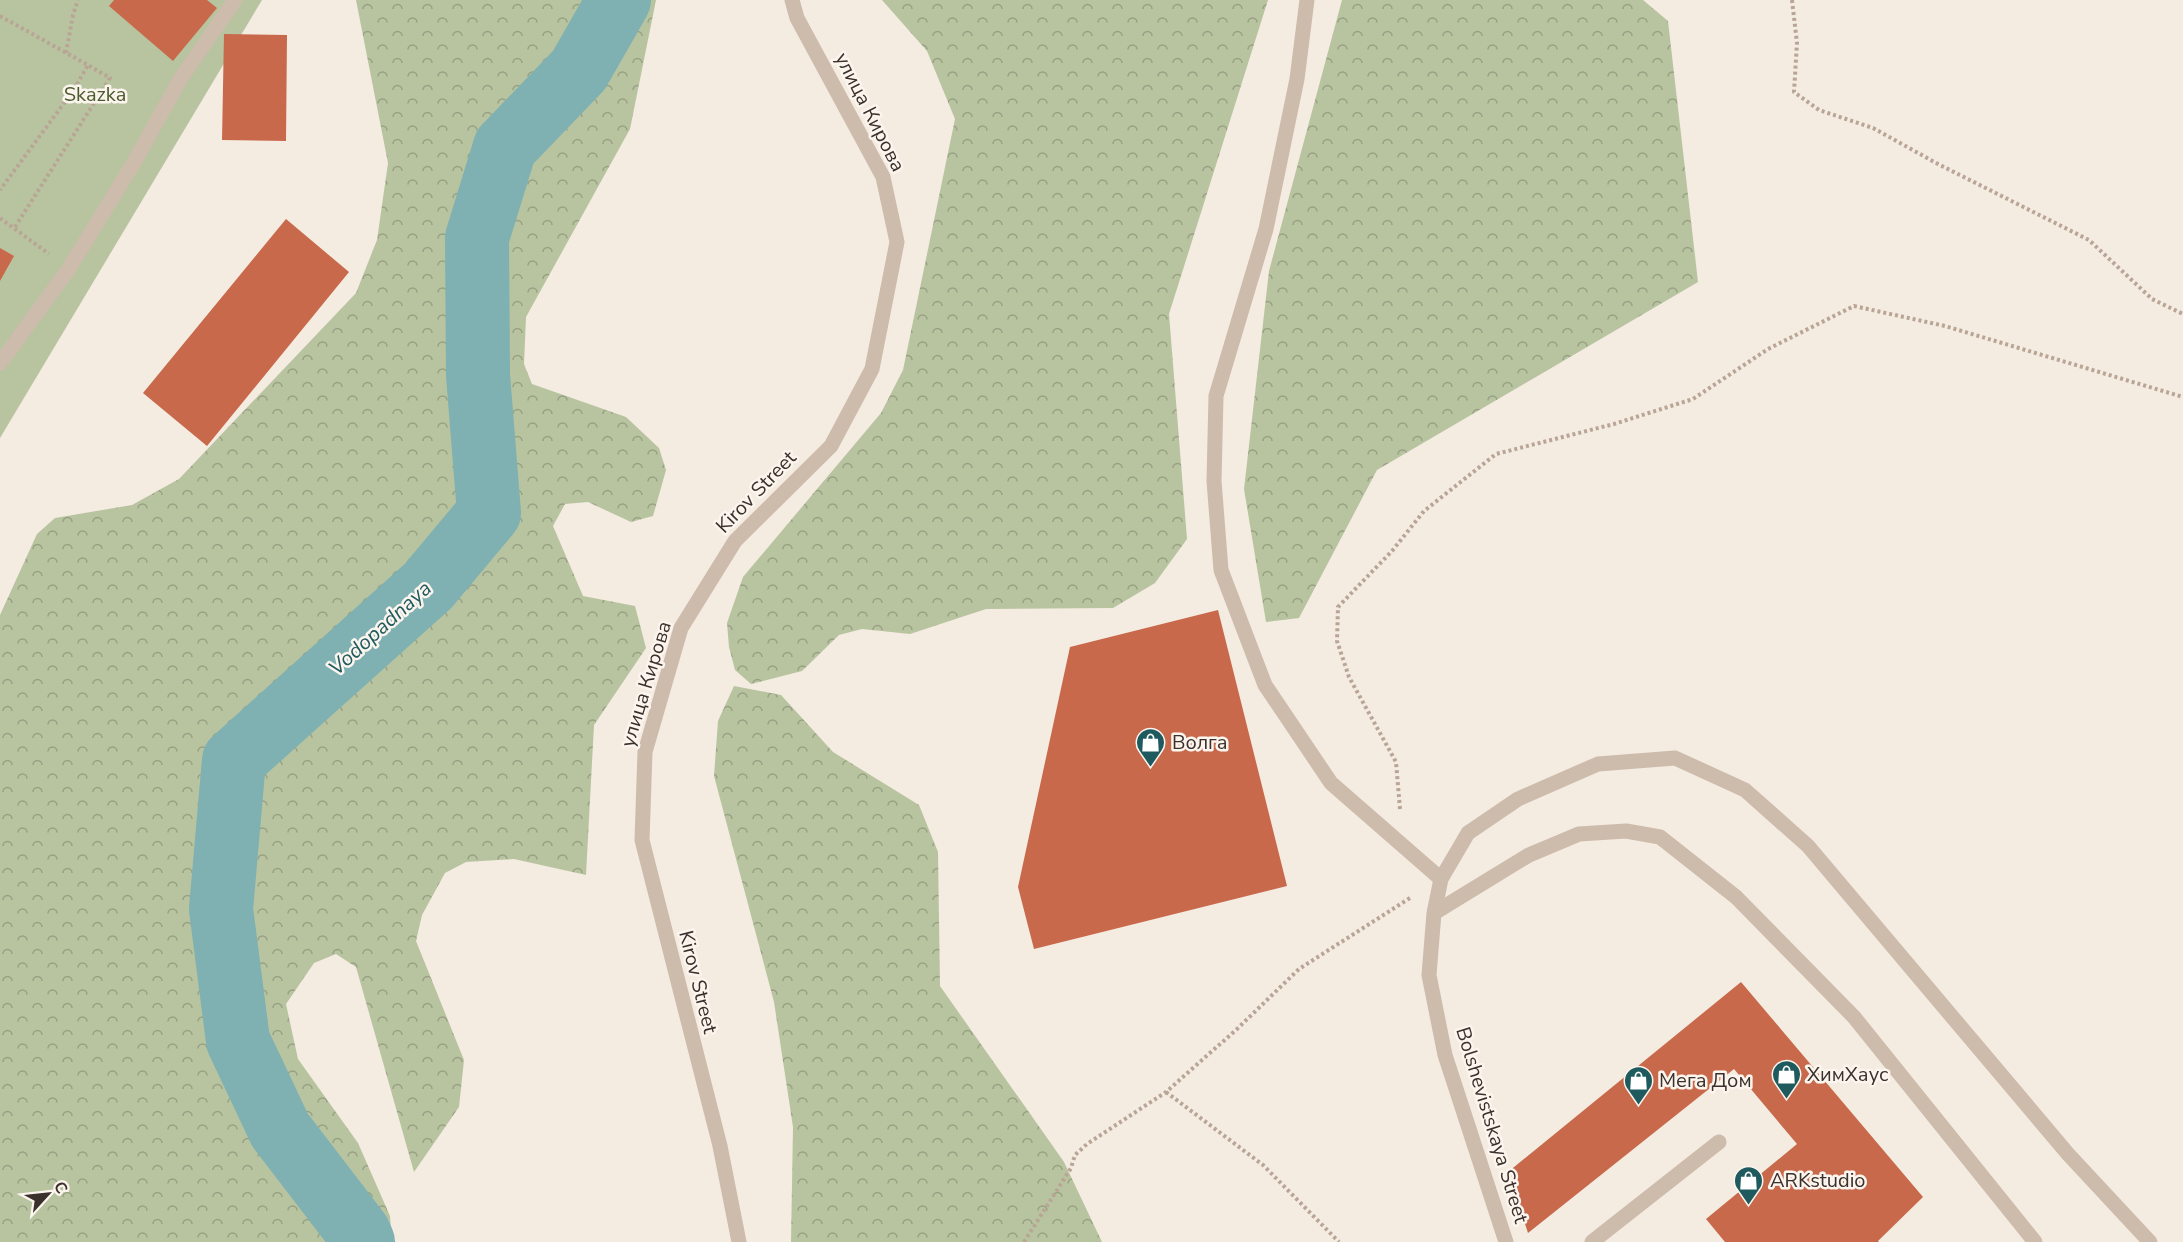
<svg xmlns="http://www.w3.org/2000/svg" width="2183" height="1242" viewBox="0 0 2183 1242" font-family="'Nunito Sans',sans-serif">
<defs>
<pattern id="forest-crowns" width="20" height="18" patternUnits="userSpaceOnUse" patternTransform="scale(1.5)"><rect width="20" height="18" fill="#b8c4a0"/><path d="M2 6a3 3 0 1 1 6 0M12 15a3 3 0 1 1 6 0" fill="none" stroke="#97a083"/></pattern>
</defs>
<rect width="100%" height="100%" fill="#f4ebe1"/>
<path fill="url(#forest-crowns)" d="M356,0H656L630,129L526,317L524,364L532,384L626,417L659,448L666,470L653,516L631,522L588,502L565,504L553,526L583,596L635,606L646,648L594,725L586,875L514,859L466,862L445,873L422,915L416,941L464,1060L459,1107L414,1172L356,967L336,954L314,963L286,1004L298,1059L358,1143L390,1216L392,1242H0V615L37,534L55,518L132,505L179,479L356,293L377,240L388,163Z
M882,0H1268L1169,314L1187,539L1155,583L1113,608L986,609L910,634L862,629L839,635L802,671L751,684L735,670L729,647L727,623L743,577L881,413L903,370L955,119L927,51Z
M1342,0H1643L1668,21L1698,282L1377,470L1299,618L1266,622L1244,489L1269,271Z
M734,686L781,695L833,752L919,805L938,852L940,986L1064,1162L1102,1242H791L793,1127L774,1002L714,776L718,721Z"/>
<path fill="#b8c4a0" d="M0,0H262L0,438Z"/>
<g fill="none" stroke-linecap="round" stroke-linejoin="round">
<path stroke="#7fb0b2" stroke-width="64" d="M363,1242L359,1233L280,1130L238,1041L221,909L234,760L428,586L489,513L478,375L477,238L505,147L579,70L619,0"/>
</g>
<path fill="#c8694b" d="M114,0H207L217,8L173,61L109,6Z
M224,34L287,35L286,141L222,140Z
M286,219L349,272L207,446L143,393Z
M0,248L14,256L0,281Z
M1218,610L1287,886L1034,949L1018,887L1070,647Z
M1741,982L1923,1197L1878,1241L1879,1242H1725L1706,1219L1797,1144L1734,1069L1528,1233L1508,1172Z"/>
<g fill="none" stroke-linecap="round" stroke-linejoin="round">
<path stroke="#b9a596" stroke-width="4" stroke-dasharray="3 3" stroke-linecap="butt" d="M1792,0L1797,43L1794,92L1819,110L1873,128L1938,164L2089,240L2152,299L2183,314
M0,16L88,65L73,91L0,190
M66,53L73,15L78,0
M0,218L49,254
M15,227L110,78L88,65
M1400,809L1396,762L1349,677L1337,641L1338,607L1392,551L1424,511L1496,454L1614,424L1693,399L1768,349L1854,306L1945,326L2183,397
M1166,1092L1263,1165L1339,1242
M1024,1242L1071,1168L1075,1155L1087,1144L1166,1092L1237,1029L1299,969L1410,898"/>
<path stroke="#cdbbac" stroke-width="15" d="M1307,0L1297,79L1266,229L1216,396L1214,481L1221,570L1265,685L1331,783L1441,879
M0,363L68,270L133,164L181,78L235,0
M1434,913L1529,855L1579,834L1626,831L1660,837L1736,897L1854,1017L2035,1242
M739,1242L720,1146L642,840L645,752L681,628L735,541L831,446L872,369L897,242L883,177L797,18L792,0
M1506,1242L1445,1055L1429,975L1434,913L1441,879L1468,833L1518,799L1598,764L1675,758L1745,790L1808,846L2068,1154L2150,1242
M1592,1242L1719,1142"/>
</g>
<defs>
<symbol id="shop-pin" viewBox="-11 -11 22 30"><path d="M0 17L-7.5 6A9.5 9.5 0 1 1 7.5 6Z" fill="#1f5a5e" stroke="#fbf5ee"/><path d="M-5-2.5h2.3a2.7 3.5 0 0 1 5.4 0H5L5.5 6h-11ZM-1.5-2.5h3a1.5 2.3 0 0 0-3 0Z" fill="#fff"/></symbol>
</defs>
<g fill-rule="evenodd">
<use href="#shop-pin" x="1134" y="726" width="33" height="45"/>
<use href="#shop-pin" x="1770" y="1058" width="33" height="45"/>
<use href="#shop-pin" x="1622" y="1064" width="33" height="45"/>
<use href="#shop-pin" x="1732" y="1164" width="33" height="45"/>
</g>
<g text-anchor="middle" dominant-baseline="central" stroke-width="5" stroke-linejoin="round" paint-order="stroke">
<g font-size="20" fill="#4a5a2e" stroke="#fbf5ee">
<text x="95" y="94">Skazka</text>
</g>
<g font-size="20" fill="#3b302b" stroke="#fbf5ee">
<text transform="translate(870 112) rotate(63)">улица Кирова</text>
<text transform="translate(756 492) rotate(-46)">Kirov Street</text>
<text transform="translate(646 684) rotate(-73)">улица Кирова</text>
<text transform="translate(698 982) rotate(76)">Kirov Street</text>
<text transform="translate(1492 1125) rotate(73)">Bolshevistskaya Street</text>
</g>
<g font-size="20" fill="#3b302b" stroke="#fbf5ee" text-anchor="start">
<text x="1172" y="742">Волга</text>
<text x="1807" y="1074">ХимХаус</text>
<text x="1659" y="1080">Мега Дом</text>
<text x="1770" y="1180">ARKstudio</text>
</g>
<g font-size="21" font-style="italic" fill="#1f5a5e" stroke="#fbf5ee">
<text transform="translate(380 628) rotate(-42)">Vodopadnaya</text>
</g>
</g>
<g transform="translate(48 1194) rotate(63)" stroke="#fbf5ee" stroke-width="4.5" paint-order="stroke">
<path d="M0-4.5L10 22L0 15L-10 22Z" fill="#3b302b"/>
<text y="-9" font-size="16" font-weight="bold" text-anchor="middle" fill="#3b302b">С</text>
</g>
</svg>
